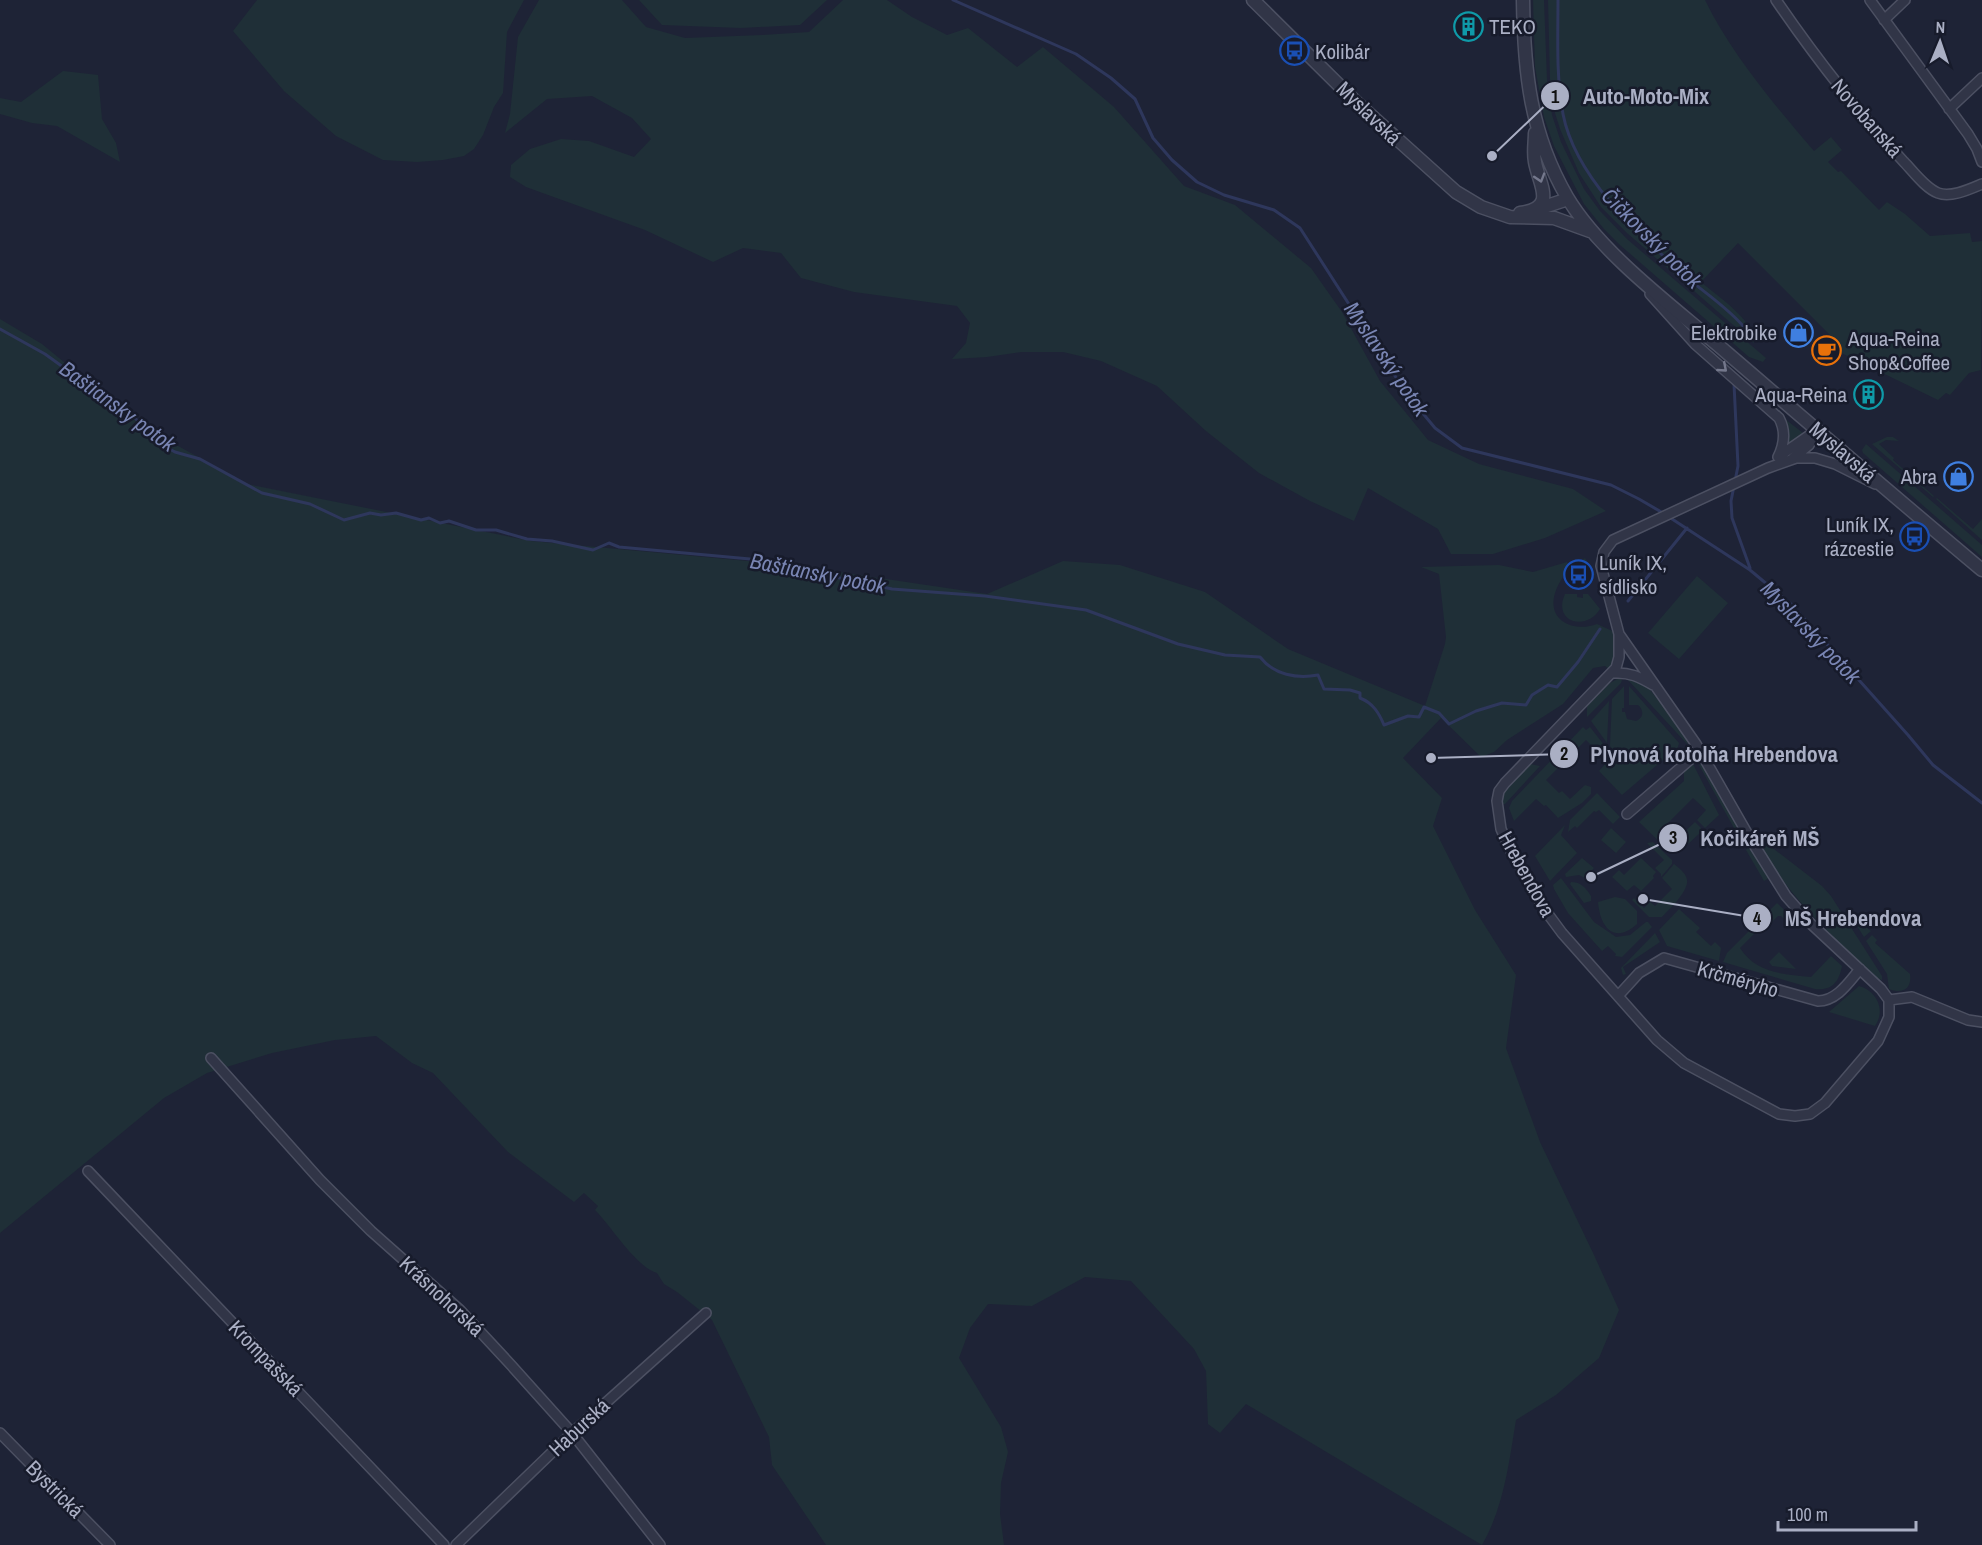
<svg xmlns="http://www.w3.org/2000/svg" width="1982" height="1545" viewBox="0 0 1982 1545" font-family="'Archivo Narrow',sans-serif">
<rect width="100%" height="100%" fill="#1e2336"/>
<path fill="#1f2f37" d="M257,0H524L507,32L503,93L494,107L483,135L474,149L464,156L443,160L417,162L383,160L336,136L284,91L233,31Z
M539,0H622L646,27L685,38L762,35L809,32L843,0H887L912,17L947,35L968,28L1017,67L1043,47L1114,107L1184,186L1235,205L1311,268L1342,312L1380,381L1428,440L1479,464L1573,489L1606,511L1545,538L1493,554H1451L1438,529L1368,488L1354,521L1310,501L1259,473L1206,431L1157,386L1101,361L1063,352H1022L987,357L952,359L966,343L970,323L957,306L854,292L801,278L781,253L743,248L713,262L645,230L526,187L510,177L511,165L530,149L561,139L589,141L634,157L651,139L632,118L592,96L547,99L505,133L510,114L518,37Z
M639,0H827L800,25L741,28L662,25Z
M1533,0H1544L1547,80L1552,115L1561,142L1584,189L1600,211L1627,239L1766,358L1763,362L1749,357L1620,245L1604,229L1584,204L1554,146L1544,117L1535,67Z
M1548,0H1705C1730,52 1776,107 1814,151L1831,137L1842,150L1828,162L1838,172L1841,171L1879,210L1887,202L1905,214L1930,236L1970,233L1972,242L1982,241L1981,370L1969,373L1950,395L1946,393L1938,400L1827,346L1831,336L1738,243L1701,282C1717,296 1756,321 1754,343L1627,233L1601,207L1579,173L1560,129L1555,113L1550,79Z
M63,71L98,75L102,119L116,143L120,162L57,126L32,123L0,114V98L21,102Z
M0,319L42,344L142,426L247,484L531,541L792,565L987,594L1063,561L1120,565L1205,592L1288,649L1425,706L1445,644L1446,637L1439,574L1421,567L1499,565L1533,572L1567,562L1569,566C1564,576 1556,586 1554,597C1549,623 1577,632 1597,624L1619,634L1614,673L1605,666L1593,668L1563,704L1507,740L1494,752L1481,757L1441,718L1403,758L1442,798L1433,826L1475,910L1516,975L1506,1048L1540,1142L1594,1255L1619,1310L1599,1358L1556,1395L1516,1420C1509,1462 1504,1507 1482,1545L1246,1404L1220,1433L1208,1424L1206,1371L1194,1349L1131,1281L1085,1277L1032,1306L988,1304L970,1328L959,1358L1001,1427L1008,1452L1001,1483L1000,1514L1004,1545H826L772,1465L769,1437L712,1320L677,1292L664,1284L657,1273C635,1266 612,1227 595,1210L598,1206L584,1193L574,1202L508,1152L433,1073L412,1063L376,1036L335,1040L272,1053L207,1073L164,1098L0,1233Z
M1785,419L1803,433L1789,444Z
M1887,437H1893L1899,441L1886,440L1879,444L1894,458L1893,460L1934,496L1933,497L1872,444Z
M1866,444L1982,545V557L1863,453L1862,450Z
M1937,498L1973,529L1982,519V540L1936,499Z
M1585,558L1595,575L1577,571L1582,560Z
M1697,576L1728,603L1679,659L1648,633Z
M1565,594H1577V597L1583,598V594H1588L1600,609C1586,632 1552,622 1565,594Z
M1619,678L1622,680L1621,683L1587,717V706L1610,683Z
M1630,678L1646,686L1651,691L1685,735L1688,745L1628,680Z
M1624,686V708H1622V712H1625L1627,719L1636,721C1644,718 1644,710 1638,705H1629V686L1679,743L1678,747L1622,795L1599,771L1615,753L1610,746L1612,699Z
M1609,701L1607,743L1591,721Z
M1583,727L1586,730L1590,727L1608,750L1604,758L1586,740L1546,780L1559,793L1562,791L1570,799L1585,785L1591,787V794L1582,803L1558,818L1546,805L1544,806L1536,799L1514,821L1509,808L1512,801Z
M1530,764L1540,766L1505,804H1502L1504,792Z
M1693,764L1719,815L1705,828L1697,820L1706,810L1693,798L1658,833L1671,846L1677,840L1684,847L1679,851L1670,852L1639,822L1684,781V772Z
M1702,764L1746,839L1744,840L1740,839L1699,765Z
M1597,793L1620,817L1613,824L1599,810L1596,812L1594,811L1577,828L1575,826L1568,832L1570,820Z
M1695,822L1701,828V832L1688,844L1679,837Z
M1565,825L1561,835L1577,853L1550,881L1535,856Z
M1611,828L1626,842L1616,853L1601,840Z
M1761,839L1822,886L1831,896L1882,976V980L1877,978C1831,935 1789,898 1758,842Z
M1653,842L1672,860V864L1661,877V874L1655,868L1664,860L1647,843Z
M1749,844L1769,878L1764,881L1746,850Z
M1582,858L1594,868L1585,878L1579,875L1566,877L1565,874Z
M1641,858L1656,872L1653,876L1654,878L1641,891L1634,885L1627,891L1612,877L1619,870L1624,875Z
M1674,864C1679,868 1686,873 1687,880C1689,891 1669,910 1662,917H1649L1632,900L1634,898L1644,908L1650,902L1655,906L1672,889L1662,878Z
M1561,878L1594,922L1616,937L1630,935L1646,922H1648L1652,927L1622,957L1615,956L1616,954L1608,946L1602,951L1568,913L1554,889L1553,885Z
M1571,882C1581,882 1586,888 1591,896V901L1584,903L1570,884Z
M1615,897L1625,899L1637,911V924C1614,945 1600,927 1598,902Z
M1777,903L1793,918L1788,923L1781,916H1778L1769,925L1766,922L1740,948C1756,973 1782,974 1811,977L1831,956L1842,966C1839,982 1832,991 1815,989L1723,962L1727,953Z
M1679,909L1700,928L1696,932L1711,946L1715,942L1721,948L1719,961L1667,946L1659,930Z
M1848,912L1871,931L1864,937Z
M1655,933L1660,942L1623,967L1626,974L1623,975L1621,968Z
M1872,935L1877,940L1875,943L1910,974C1912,990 1902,994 1889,989L1887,974L1866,941Z
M1779,952L1796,969L1772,966L1769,962Z
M1859,986C1877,991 1886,1010 1875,1026L1829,1012Z"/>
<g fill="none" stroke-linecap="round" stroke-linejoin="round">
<path stroke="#2e375c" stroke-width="3" d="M953,0L1076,54L1111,78L1135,99L1153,138L1172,160L1197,182L1224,195L1274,210L1300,228L1406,393L1435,428L1462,448L1611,485L1639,499L1663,513
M1558,0C1558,37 1556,77 1563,114C1575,176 1635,231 1681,272C1701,291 1725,305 1743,326
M0,329L45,354L110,401L125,409L166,447L175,452L200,459L262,493L310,504L344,520L370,513L381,515L396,513L421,520L429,518L440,523L449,521L476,530H496L527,539L552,541L593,550L609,543L619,547L750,559L892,589L985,596L1086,610L1178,644L1225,655L1260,657C1274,675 1297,679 1318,675L1324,689L1350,690L1360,693V698C1373,703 1379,713 1384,725L1408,716L1419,717L1424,707L1439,713L1449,724L1476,711L1502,703L1526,705L1532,695L1548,685L1557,687L1578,662L1600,629
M1734,384L1738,466L1731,501L1732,518L1750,568
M1669,517L1750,570L1792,605L1908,735L1933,765L1982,803
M1628,601L1687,528"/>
<defs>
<path id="minor" d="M1776,0C1815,57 1857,111 1904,162C1913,171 1925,188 1938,193C1951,198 1970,189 1982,184
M1870,0L1968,134L1977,149L1982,162
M1884,20L1905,0
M1949,109L1982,78
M1650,294L1695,344L1779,418C1786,431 1784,445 1778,457
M1781,455L1817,430
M1793,458L1809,445L1817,431
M1875,484L1835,464L1815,458H1796L1768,468L1613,540L1604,552L1601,566L1619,634V657L1616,668L1505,783L1499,791L1497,801L1501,829L1510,849L1545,910L1562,933L1657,1040L1684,1063L1779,1114L1795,1116L1810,1114L1825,1103L1878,1041L1889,1017V1000
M1619,634L1696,744L1751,840L1786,896L1809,922L1881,989L1889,1000L1912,997L1968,1020L1982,1022
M1614,673C1629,672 1640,677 1653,685
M1627,814L1700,751
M1618,996L1639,973L1664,958L1818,1001C1837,1001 1849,982 1860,969
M211,1058L320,1180L371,1231L460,1310L511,1365L572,1433L660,1545
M88,1171L444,1545
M0,1433L110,1545
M456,1545L572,1433L706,1313"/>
<path id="tertiary" d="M1253,0L1356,102L1456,192L1481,207L1510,217L1554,218L1590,231
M1523,0C1524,72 1530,133 1567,197C1601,254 1675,308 1726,352C1811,425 1896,498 1982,570
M1535,210L1568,199
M1520,213C1558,208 1539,185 1535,162C1533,152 1535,142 1535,133"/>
</defs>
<use href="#minor" stroke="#4c5062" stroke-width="12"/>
<use href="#tertiary" stroke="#4c5062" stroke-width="15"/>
<use href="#minor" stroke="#313547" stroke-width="9"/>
<use href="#tertiary" stroke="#313547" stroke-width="12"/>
</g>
<defs><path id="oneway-chevron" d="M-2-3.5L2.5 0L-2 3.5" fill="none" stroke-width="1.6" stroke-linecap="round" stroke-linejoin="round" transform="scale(1.5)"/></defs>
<g stroke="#74788c">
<use href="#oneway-chevron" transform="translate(1540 178) rotate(73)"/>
<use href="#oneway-chevron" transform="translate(1723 368) rotate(41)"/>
</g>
<defs>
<symbol id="building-ring" viewBox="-11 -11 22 22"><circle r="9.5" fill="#171b2b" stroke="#0f9aa8" stroke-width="1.5"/><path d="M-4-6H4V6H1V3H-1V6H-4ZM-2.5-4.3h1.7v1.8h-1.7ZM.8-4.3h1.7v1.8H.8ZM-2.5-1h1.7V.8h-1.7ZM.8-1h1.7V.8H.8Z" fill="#0f9aa8"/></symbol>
<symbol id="bus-ring" viewBox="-11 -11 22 22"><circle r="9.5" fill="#171b2b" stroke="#1a4fb4" stroke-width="1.5"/><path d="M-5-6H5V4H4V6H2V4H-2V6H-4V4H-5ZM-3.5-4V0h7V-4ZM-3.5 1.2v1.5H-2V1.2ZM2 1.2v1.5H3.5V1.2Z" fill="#1a4fb4"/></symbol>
<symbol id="shop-ring" viewBox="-11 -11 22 22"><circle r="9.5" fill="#171b2b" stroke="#3f7fe0" stroke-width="1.5"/><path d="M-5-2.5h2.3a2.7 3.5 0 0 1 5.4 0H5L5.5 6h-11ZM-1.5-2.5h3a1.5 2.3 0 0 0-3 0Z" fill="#3f7fe0"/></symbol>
<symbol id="cafe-ring" viewBox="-11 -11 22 22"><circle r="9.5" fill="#171b2b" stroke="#e8710a" stroke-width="1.5"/><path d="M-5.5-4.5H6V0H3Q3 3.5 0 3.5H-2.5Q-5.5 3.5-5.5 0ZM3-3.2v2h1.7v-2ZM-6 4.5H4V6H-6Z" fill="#e8710a"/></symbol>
</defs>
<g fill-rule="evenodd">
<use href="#building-ring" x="1452" y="10" width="33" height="33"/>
<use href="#bus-ring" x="1278" y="34" width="33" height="33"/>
<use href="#shop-ring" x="1782" y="316" width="33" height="33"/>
<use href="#cafe-ring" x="1810" y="334" width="33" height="33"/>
<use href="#building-ring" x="1852" y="378" width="33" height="33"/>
<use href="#shop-ring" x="1942" y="460" width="33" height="33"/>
<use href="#bus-ring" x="1898" y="520" width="33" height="33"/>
<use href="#bus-ring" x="1562" y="558" width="33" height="33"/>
</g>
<g text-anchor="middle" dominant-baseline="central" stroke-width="5" stroke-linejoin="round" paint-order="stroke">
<g font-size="21" fill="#aaafc4" stroke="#171b2b" text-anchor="start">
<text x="1489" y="26">TEKO</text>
<text x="1315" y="51">Kolibár</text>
<text x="1777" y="332" text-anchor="end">Elektrobike</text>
<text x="1848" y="338">Aqua-Reina<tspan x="1848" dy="24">Shop&amp;Coffee</tspan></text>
<text x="1847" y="394" text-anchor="end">Aqua-Reina</text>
<text x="1937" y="476" text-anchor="end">Abra</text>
<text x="1894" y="524" text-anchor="end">Luník IX,<tspan x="1894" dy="24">rázcestie</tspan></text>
<text x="1599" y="562">Luník IX,<tspan x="1599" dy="24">sídlisko</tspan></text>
</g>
<g font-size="21" fill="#aaafc4" stroke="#171b2b">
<text transform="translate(1369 113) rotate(44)">Myslavská</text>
<text transform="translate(1867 118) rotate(49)">Novobanská</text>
<text transform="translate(1843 452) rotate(41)">Myslavská</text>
<text transform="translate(1527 874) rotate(61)">Hrebendova</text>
<text transform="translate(1738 979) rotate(16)">Krčméryho</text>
<text transform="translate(442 1296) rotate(43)">Krásnohorská</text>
<text transform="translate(266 1358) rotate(46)">Krompašská</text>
<text transform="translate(579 1427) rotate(-43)">Haburská</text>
<text transform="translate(55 1489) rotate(45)">Bystrická</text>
</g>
<g font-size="22" font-style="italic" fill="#7985b3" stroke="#171b2b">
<text transform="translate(1652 238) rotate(45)">Čičkovský potok</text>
<text transform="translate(1387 359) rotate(56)">Myslavský potok</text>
<text transform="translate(118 406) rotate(36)">Baštiansky potok</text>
<text transform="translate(818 573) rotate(11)">Baštiansky potok</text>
<text transform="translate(1811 632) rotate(46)">Myslavský potok</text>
</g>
</g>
<path fill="none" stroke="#aaafc4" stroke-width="2" d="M1492 156L1555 96M1431 758L1564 754M1591 877L1673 838M1643 899L1757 918"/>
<g fill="#aaafc4" stroke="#171b2b" stroke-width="2">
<circle cx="1492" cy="156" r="6"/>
<circle cx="1431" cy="758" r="6"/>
<circle cx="1591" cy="877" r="6"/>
<circle cx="1643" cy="899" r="6"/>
<circle cx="1555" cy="96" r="15"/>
<circle cx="1564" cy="754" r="15"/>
<circle cx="1673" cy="838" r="15"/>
<circle cx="1757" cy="918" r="15"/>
</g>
<g font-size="18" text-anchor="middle" font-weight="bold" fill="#111">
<text x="1555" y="103">1</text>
<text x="1564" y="760">2</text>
<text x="1673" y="844">3</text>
<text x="1757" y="925">4</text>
</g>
<g font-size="22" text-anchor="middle" font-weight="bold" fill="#aaafc4" stroke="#171b2b" stroke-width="5" stroke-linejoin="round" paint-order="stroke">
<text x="1646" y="104">Auto-Moto-Mix</text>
<text x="1714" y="762">Plynová kotolňa Hrebendova</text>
<text x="1760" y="846">Kočikáreň MŠ</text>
<text x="1853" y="926">MŠ Hrebendova</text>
</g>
<g transform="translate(1940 42) rotate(2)" stroke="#171b2b" stroke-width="4.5" paint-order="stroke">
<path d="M0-4.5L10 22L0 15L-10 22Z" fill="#aaafc4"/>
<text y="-9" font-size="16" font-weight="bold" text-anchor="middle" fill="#aaafc4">N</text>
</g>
<path d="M1778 1521v9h138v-9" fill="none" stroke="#aaafc4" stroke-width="3"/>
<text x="1787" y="1521" font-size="18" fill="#aaafc4" stroke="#171b2b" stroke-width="4.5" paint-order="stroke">100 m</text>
</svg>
